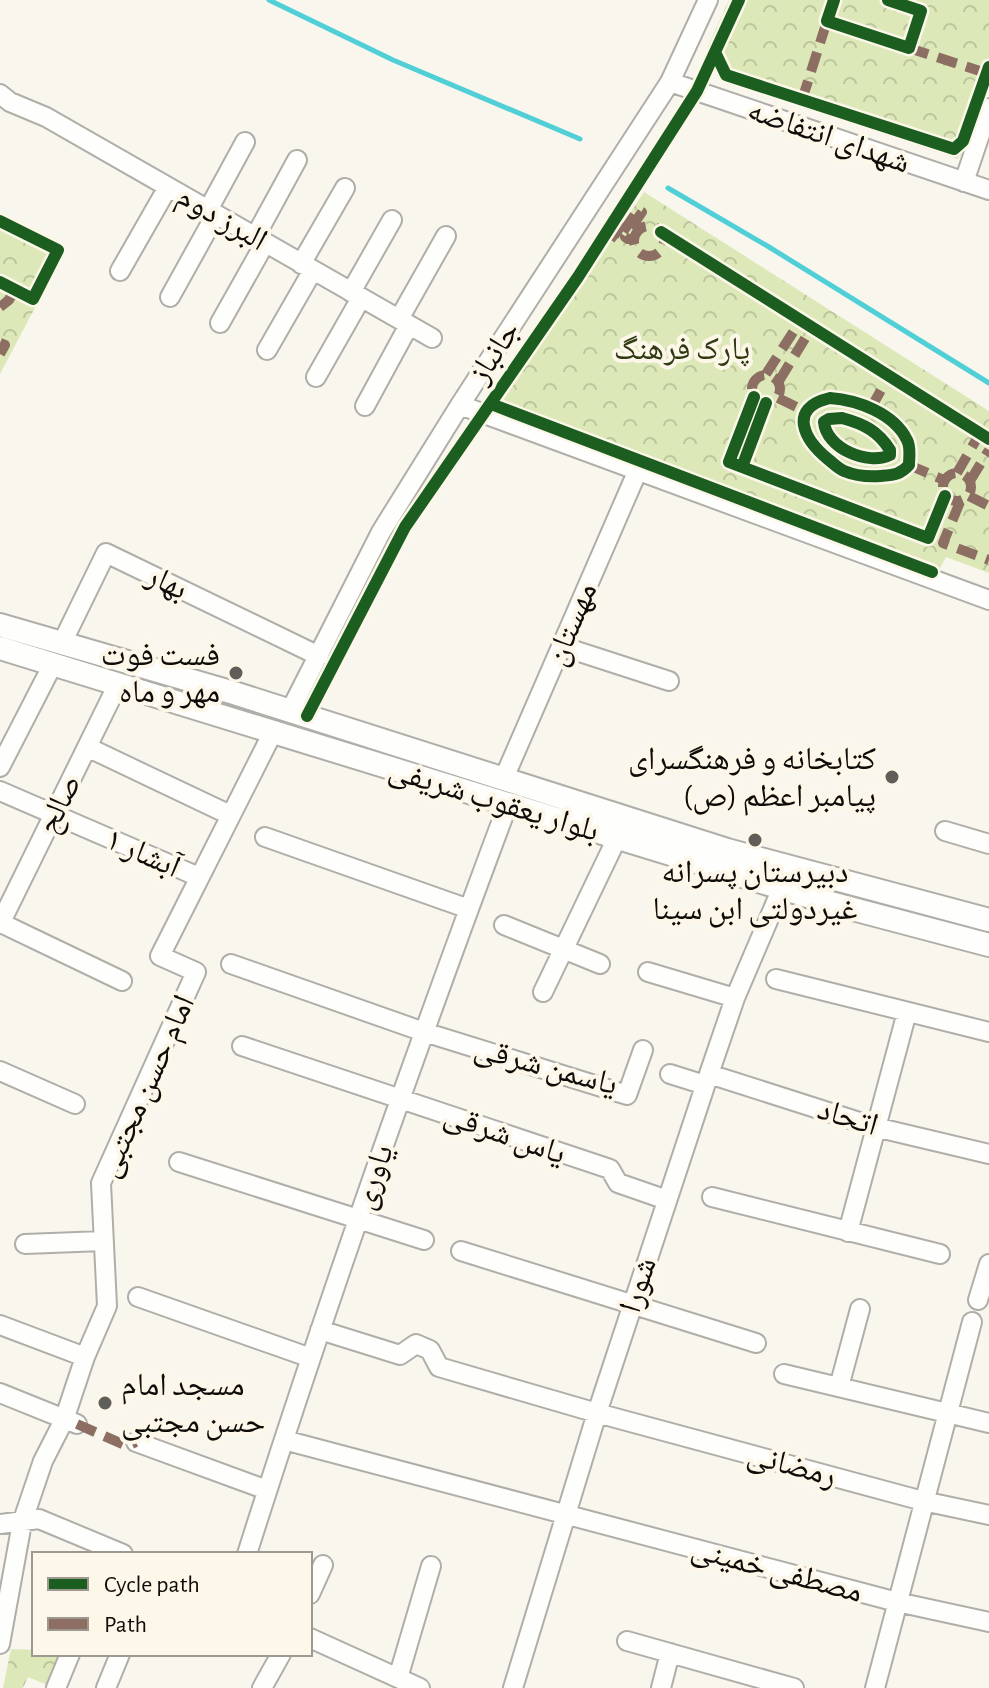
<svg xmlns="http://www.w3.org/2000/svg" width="989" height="1688" viewBox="0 0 989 1688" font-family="'Alegreya Sans','Noto Naskh Arabic',sans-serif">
<defs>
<pattern id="park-crowns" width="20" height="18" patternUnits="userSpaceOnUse" patternTransform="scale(2)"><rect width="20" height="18" fill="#dde8b8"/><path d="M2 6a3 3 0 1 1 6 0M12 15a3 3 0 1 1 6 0" fill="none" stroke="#bcc69d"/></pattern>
</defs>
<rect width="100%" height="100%" fill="#f9f6ee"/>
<path fill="url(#park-crowns)" d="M729,0H989V82L966,150L957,159L724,81L707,48Z
M644,192L989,411V573L946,557L940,568L916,560L502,401Z
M0,213L67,247L0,374Z
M11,1649L34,1650V1654H61L50,1686L28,1677L23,1688H3Z"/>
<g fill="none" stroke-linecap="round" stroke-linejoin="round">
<path stroke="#50cfd7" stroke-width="5" d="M269,0L393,60L580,139
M668,188L769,247L989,383"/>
<defs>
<path id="minor" d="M670,82L989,190
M0,94L10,102L46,117L432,338
M964,182L989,108
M208,210L245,142
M255,237L297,160
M301,264L345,188
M120,271L168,187
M351,292L392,220
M170,297L216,214
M399,319L446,236
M220,323L265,243
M267,350L313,270
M316,377L361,298
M460,405L989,600
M365,406L409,325
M62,643L106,553L319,656
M561,646L669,681
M290,711L381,532L460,405L670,82L708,0
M87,747L230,815
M0,767L53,664
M504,778L638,470
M0,791L199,877
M945,831L989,844
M265,837L469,909
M1,923L122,981
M0,924L118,684
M504,925L600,964
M231,964L424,1032L627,1095L643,1050
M648,972L735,998
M776,979L989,1032
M543,992L617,838
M242,1046L610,1169L618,1183L667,1200
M0,1071L75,1104
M670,1074L705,1085
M709,1074L875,1127L989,1154
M179,1162L424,1240
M712,1197L940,1254
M848,1232L907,1012
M25,1244L103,1241
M461,1251L756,1343
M138,1297L311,1358
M978,1300L989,1264
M0,1325L85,1357
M320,1330L400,1355L416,1344L430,1350L439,1367L597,1413L923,1501L989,1515
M784,1374L989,1423
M839,1387L860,1309
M0,1393L77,1424
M284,1440L897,1602L989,1622
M136,1442L267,1490
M0,1524L39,1519L123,1554
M247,1554C327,1302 415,1052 508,804
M310,1594L323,1565
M310,1638L420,1688
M627,1641L794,1688
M0,1644L22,1523L43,1461L64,1420L85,1357L107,1306L101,1183L196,972L160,956L273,732
M398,1678L431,1566
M56,1688L70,1654
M106,1688L120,1654
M262,1688L281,1654
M513,1688L597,1413L709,1074L735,998L782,888
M661,1688L670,1653
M875,1688L972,1322"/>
<path id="major" d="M0,625L234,693L727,850L989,920
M0,648L830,903L989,945"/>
</defs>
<use href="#minor" stroke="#b0aea8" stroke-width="22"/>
<use href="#major" stroke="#b0aea8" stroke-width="26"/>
<use href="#minor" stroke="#fefefc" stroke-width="18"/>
<use href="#major" stroke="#fefefc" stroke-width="22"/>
<path stroke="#8d6e63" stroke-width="10" stroke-dasharray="20 10" stroke-linecap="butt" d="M909,48L989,74
M802,100L827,21
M623,223L614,236L618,239L638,210L642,212L625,237L628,239H634
M634 241a15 15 0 1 1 30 0a15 15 0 1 1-30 0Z
M0,307L9,300L15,289
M0,343L5,345L0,354
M766,374L801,320
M752 389a14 14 0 1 1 28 0a14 14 0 1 1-28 0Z
M779,381L812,327
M778,398L805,411
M871,408L889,376
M909,465L944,480
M943 487a14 14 0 1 1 28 0a14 14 0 1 1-28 0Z
M957,473L980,433
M970,481L989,450
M969,496L989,506
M960,502L943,543L989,560
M77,1424L127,1446L136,1442"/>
<defs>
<path id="cycleway" d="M739,0L715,52L726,75L954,149L963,141L989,67
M834,0L827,21L909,48L921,11L888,0
M0,221L58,250L33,299L0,282
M661,232L989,439
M754,397L729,462L742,467L766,403
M830,398C857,400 894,413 907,440C911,447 909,457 909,465C900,475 893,475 881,476C869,477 856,476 844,471C839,469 834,464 829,460C804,440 787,408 830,398Z
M491,404L932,572
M842,418C864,424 878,431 890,450V455C868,466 826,448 824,422L829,419Z
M742,467L928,538L945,496
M307,716L405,527L578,277L697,91L715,52"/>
</defs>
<use href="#cycleway" stroke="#fdf7ea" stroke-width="17"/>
<use href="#cycleway" stroke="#1b5e20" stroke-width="12"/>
</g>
<g fill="#605e58" stroke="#fdf7ea" stroke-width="3">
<circle cx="236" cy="673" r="8"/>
<circle cx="892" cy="777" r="8"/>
<circle cx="755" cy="840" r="8"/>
<circle cx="105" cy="1403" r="8"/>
</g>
<g text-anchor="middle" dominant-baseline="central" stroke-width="8" stroke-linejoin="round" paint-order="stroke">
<g font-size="32" fill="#0e0c08" stroke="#fdf7ea">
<text transform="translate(829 136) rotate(19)">شهدای انتفاضه</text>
<text transform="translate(222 218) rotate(30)">البرز دوم</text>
<text transform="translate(494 352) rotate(-57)">جانباز</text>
<text transform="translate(167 582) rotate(26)">بهار</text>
<text transform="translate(571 624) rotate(-67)">مهستان</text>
<text transform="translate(494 800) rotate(17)">بلوار یعقوب شریفی</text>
<text transform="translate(59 804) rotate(-64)">صالح</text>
<text transform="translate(143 853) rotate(24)">آبشار ۱</text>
<text transform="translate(546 1066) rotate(15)">یاسمن شرقی</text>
<text transform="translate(146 1086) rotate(-66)">امام حسن مجتبی</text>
<text transform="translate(848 1117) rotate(17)">اتحاد</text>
<text transform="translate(505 1134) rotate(19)">یاس شرقی</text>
<text transform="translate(373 1177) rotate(-71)">یاوری</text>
<text transform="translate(638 1285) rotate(-72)">شورا</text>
<text transform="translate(792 1465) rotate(15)">رمضانی</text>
<text transform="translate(777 1570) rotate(15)">مصطفی خمینی</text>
</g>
<g font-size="32" fill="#303a12" stroke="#fdf7ea">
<text x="682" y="349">پارک فرهنگ</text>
</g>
<g font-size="32" fill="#0e0c08" stroke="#fdf7ea" text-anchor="end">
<text x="220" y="655">فست فوت<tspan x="220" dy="37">مهر و ماه</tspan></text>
<text x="876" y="759">کتابخانه و فرهنگسرای<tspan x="876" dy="37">پیامبر اعظم (ص)</tspan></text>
<text x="755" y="872" text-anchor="middle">دبیرستان پسرانه<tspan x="755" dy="37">غیردولتی ابن سینا</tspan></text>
<text x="121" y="1385" text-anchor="start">مسجد امام<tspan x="121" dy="37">حسن مجتبی</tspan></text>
</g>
</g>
<rect x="32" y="1552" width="280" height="104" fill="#fdf7ea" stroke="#9d9990" stroke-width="2"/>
<rect x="48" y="1578" width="40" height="12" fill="#1b5e20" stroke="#9d9990" stroke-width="2"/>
<text x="104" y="1592" font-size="24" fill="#0e0c08">Cycle path</text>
<rect x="48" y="1618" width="40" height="12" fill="#8d6e63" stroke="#9d9990" stroke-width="2"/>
<text x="104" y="1632" font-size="24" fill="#0e0c08">Path</text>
</svg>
